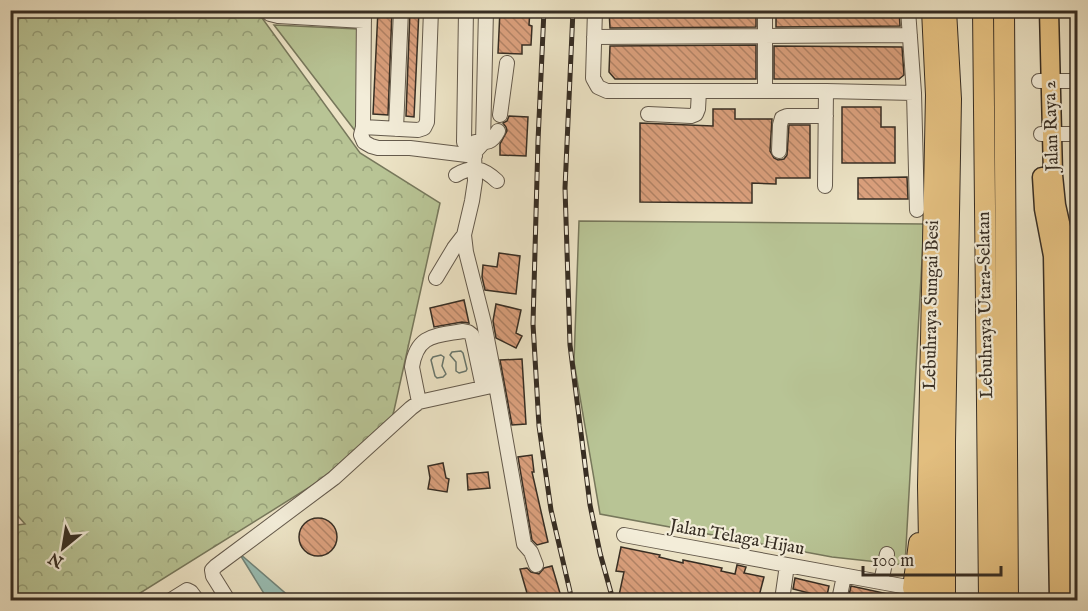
<svg xmlns="http://www.w3.org/2000/svg" width="1088" height="611" viewBox="0 0 1088 611" font-family="'IM FELL English',serif">
<defs>
<pattern id="forest-crowns" width="20" height="18" patternUnits="userSpaceOnUse" patternTransform="scale(1.5)"><rect width="20" height="18" fill="#b8c495"/><path d="M2 6a3 3 0 1 1 6 0M12 15a3 3 0 1 1 6 0" fill="none" stroke="#96a079"/></pattern>
<pattern id="building-back-hatch" width="6" height="6" patternUnits="userSpaceOnUse" patternTransform="scale(1.5)"><rect width="6" height="6" fill="#dba07d"/><path d="M-1 5l2 2M0 0l6 6M5-1l2 2" fill="none" stroke="#b28366"/></pattern>
</defs>
<rect width="100%" height="100%" fill="#ece3c5"/>
<filter id="stains"><feTurbulence type="fractalNoise" baseFrequency=".00333" numOctaves="4"/><feColorMatrix values="0 0 0 0 .2 0 0 0 0 .09 0 0 0 0 .02 0 0 0 .5 -.17"/></filter>
<radialGradient id="worn" r=".72"><stop offset=".6" stop-color="#630" stop-opacity="0"/><stop offset="1" stop-color="#630" stop-opacity=".3"/></radialGradient>
<path fill="#b8c495" stroke="#77785c" stroke-width="1.5" d="M274,25L358,29L356,132Z
M579,221L924,224L905,565L832,557L600,514L574,362Z"/>
<path fill="url(#forest-crowns)" stroke="#77785c" stroke-width="1.5" d="M11,11H257L360,153L440,203L393,415L321,480L129,600H11L10,526L25,524L10,507Z"/>
<path fill="#99beb4" stroke="#71847a" stroke-width="1.5" d="M239,553L290,597L297,600H268Z"/>
<g fill="none" stroke-linecap="round" stroke-linejoin="round">
<path stroke="#68766c" stroke-width="1.5" d="M461,351L463,353L467,369L466,371L459,373L456,371V362L450,355L452,352Z
M441,355L444,357L442,366L446,374L443,377L437,378L435,376L431,360L433,357Z"/>
</g>
<path fill="url(#building-back-hatch)" stroke="#362d23" stroke-width="1.5" d="M378,10H392L388,115L373,114Z
M410,10H419L414,117L406,116Z
M500,10H530L529,25L532,26L531,45H522V54L498,53Z
M609,10H756V27L610,28Z
M776,10H899L900,26L776,27Z
M756,45V79H615L609,72L610,46Z
M774,46L902,47L904,75L899,79H774Z
M842,107H881V127H895V163H842Z
M713,109H735V119H772L770,151L774,158L778,160L784,159L787,155L789,125H810V178H776V184L752,183V203L640,202V123L713,126Z
M509,116L528,117L526,156L500,155V144L507,131L506,127L503,123L507,121Z
M907,177L908,199H858V178Z
M499,253L520,256L516,294L485,290L482,277L483,265L497,267Z
M464,300L469,323L462,322L434,327L430,308Z
M496,304L521,310L516,333L522,336L516,348L496,338L493,321Z
M522,359L526,424L512,425L500,360Z
M532,455L534,472H532L548,542L537,545L532,540L518,457Z
M443,463L446,478L449,479L447,492L428,489L430,478L428,466Z
M488,472L490,488L468,490L467,474Z
M299 537a19 19 0 1 1 38 0a19 19 0 1 1-38 0Z
M621,547L660,555L659,557L683,563V560L722,568L721,571L735,574L737,565L746,567L744,573L764,577L758,600H618L624,572L616,571Z
M552,566L562,600H529L520,569L527,568L531,572L539,574L544,568Z
M795,578L829,586L826,600H812L813,594L793,589Z
M851,586L902,597V600H848Z"/>
<g fill="none" stroke-linecap="round" stroke-linejoin="round">
<defs>
<path id="minor" d="M266,10L270,14L278,16L364,21
M364,10L363,127L361,135L364,142L371,146L378,148H410L475,156
M466,10L464,142L474,153L483,143L486,10
M595,10L593,78L598,87L607,91H826L914,93
M908,10L914,93L917,210
M594,37L910,35
M1039,81H1078
M765,91V10
M648,114L691,116L696,114L698,109L699,91
M500,115L507,63
M363,127L418,130L424,128L427,122L431,10
M396,129L401,10
M1041,134H1078
M475,142C487,143 492,143 498,131
M779,151L780,125L782,118L787,116H826
M474,153L475,181L472,201L464,235L466,252L484,323L496,385L524,544L531,552L536,565
M456,175C473,165 483,168 497,181
M825,186L826,91
M436,278L454,248L464,235
M419,402L412,367C417,334 435,336 463,331L468,332L472,335L483,387
M624,535L913,588L911,600
M881,582L887,554
M171,600L187,590L191,592L197,600
M228,600L213,576L212,570L216,566L334,478L411,408L419,402L496,385
M782,600L787,565
M839,600L844,576"/>
<path id="major" d="M1049,10L1053,175L1056,205L1067,254L1072,352L1075,600
M1042,177L1044,209L1053,256L1059,600"/>
<path id="highway" d="M983,10L989,600
M1004,10L1008,600
M913,588L919,543
M930,600L928,486L936,95L932,10
M945,600V442L951,99L946,10"/>
</defs>
<use href="#minor" stroke="#645a4c" stroke-width="16"/>
<use href="#major" stroke="#362d23" stroke-width="21"/>
<use href="#highway" stroke="#362d23" stroke-width="22"/>
<use href="#minor" stroke="#f3edd9" stroke-width="14"/>
<use href="#major" stroke="#e6c282" stroke-width="18"/>
<use href="#highway" stroke="#e6c282" stroke-width="20"/>
<defs>
<path id="rail" d="M544,10L538,141L533,324L539,426L551,510L572,600
M573,10L565,188L570,345L590,505L600,553L613,600"/>
</defs>
<use href="#rail" stroke="#362d23" stroke-width="5"/>
<use href="#rail" stroke="#f3edd9" stroke-width="3" stroke-dasharray="9" stroke-linecap="butt"/>
</g>
<g text-anchor="middle" dominant-baseline="central" stroke-width="4.5" stroke-linejoin="round" paint-order="stroke">
<g font-size="18" fill="#362d23" stroke="#f3edd9">
<text transform="translate(1052 126) rotate(-92)">Jalan Raya 2</text>
<text transform="translate(932 305) rotate(-89)">Lebuhraya Sungai Besi</text>
<text transform="translate(986 305) rotate(-91)">Lebuhraya Utara–Selatan</text>
<text transform="translate(737 538) rotate(10)">Jalan Telaga Hijau</text>
</g>
</g>
<rect width="1088" height="611" fill="none" stroke="#ece3c5" stroke-width="36"/>
<rect x="12" y="12" width="1064" height="587" fill="none" stroke="#362d23" stroke-width="3"/>
<rect x="18" y="18" width="1052" height="575" fill="none" stroke="#362d23" stroke-width="1.5"/>
<g transform="translate(63 548) rotate(210)" stroke="#f3edd9" stroke-width="4.5" paint-order="stroke">
<path d="M0-4.5L10 22L0 15L-10 22Z" fill="#362d23"/>
<text y="-9" font-size="16" font-weight="bold" text-anchor="middle" fill="#362d23">N</text>
</g>
<path d="M863 566v9h138v-9" fill="none" stroke="#362d23" stroke-width="3"/>
<text x="872" y="566" font-size="18" fill="#362d23" stroke="#f3edd9" stroke-width="4.5" paint-order="stroke">100 m</text>
<rect width="100%" height="100%" filter="url(#stains)"/>
<rect width="100%" height="100%" fill="url(#worn)"/>
</svg>
